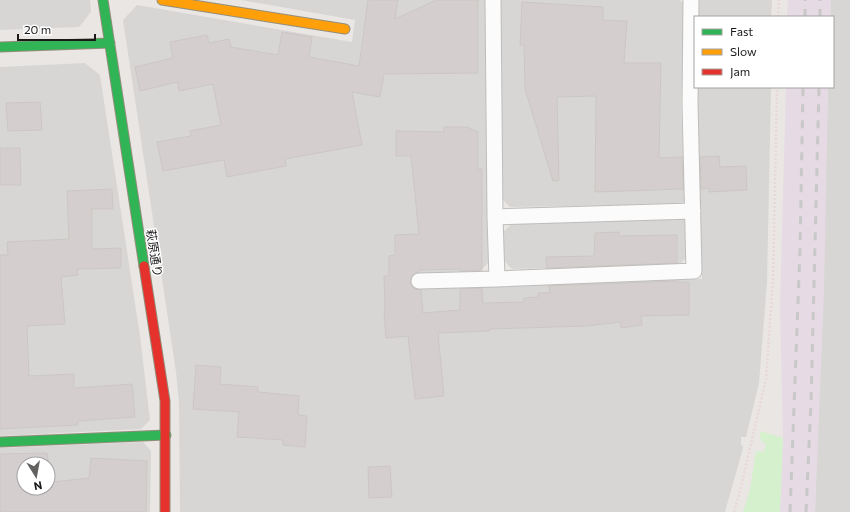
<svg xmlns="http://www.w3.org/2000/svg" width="850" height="512" viewBox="0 0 850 512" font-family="Commissioner,'Noto Sans JP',sans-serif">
<rect width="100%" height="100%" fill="#e9e6e3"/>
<path fill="#d8d6d5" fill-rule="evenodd" d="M0,0H90L91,12L79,27L0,30Z
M241,0H485L488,263L480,271L419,273L420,287L702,279L697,87H771L767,282L759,383L746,437H741V445L743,446V448L725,512H180L179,403L176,372L123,20L137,5L352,42L355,20Z
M499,0H680L685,5L681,103L685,204L510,207L502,199Z
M698,0H772L771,17H698Z
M831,0H850V512H815L828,87H833V17H830Z
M85,63L100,75L140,336L150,420L141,429L0,436V67Z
M686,219L687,257L679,265L512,269L504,261V231L513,223Z
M143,442L151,451L150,512H0V448ZM24,464H48V488H24Z"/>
<path fill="#e6dae4" d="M788,0H831L830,17H787Z
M786,87H828L824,292L815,512H780L783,438L780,307Z"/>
<path fill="#d5f0cc" d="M760,431L783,438L780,512H743L750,490L756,451L764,452L766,444L761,441Z"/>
<path fill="#d4cfce" stroke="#ccc7c4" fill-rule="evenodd" d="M368,0H398L395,19L436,0H478V73L384,74L380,97L352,92L362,145L285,159L286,166L227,177L224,160L163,171L157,142L191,136L190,131L221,125L213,84L179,91L178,82L140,91L135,67L173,58L170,42L207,35L209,43L229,39L231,47L278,55L282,32L312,37L309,57L359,66Z
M522,2L603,7V20L627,21L624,63H661L659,158L682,157L683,189L595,192L596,96L557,97L559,180L553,181L525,89L524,45H520Z
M40,102L42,130L8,131L6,103Z
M444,127H467L478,132V169H482V270L460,271V269L419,270V272L414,274L411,277L410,282L411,285L414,289L421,290L423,313L460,310V289L482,288L483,303L524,302V298L538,297V293H550L549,286L677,281V282H689V315L641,316L642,325L621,328L620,322L587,326L490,329V331L438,333L444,396L415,399L408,336L386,338L384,311H385L384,276H389V256L395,255V235L419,234L411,156H396V131L444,132Z
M0,148H20L21,185H0Z
M719,156L720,167L746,166L747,190L709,192V188L701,189L700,157Z
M112,189L113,209H92V249L121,248V268L77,269L78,275L61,277L65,324L27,326L29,376L74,374V388L132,384L135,417L78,421V425L0,429V255H8L7,242L69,239L67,191Z
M619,232V236L677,235V263L547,268L546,257L594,256L595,233Z
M196,365L221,367L220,384L258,387V392L299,396L298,415L307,416L305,447L283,445V440L237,437L239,412L193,409Z
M47,453L52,482L89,478L91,458L147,461L146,512H0V454ZM24,464H48V488H24Z
M390,466L392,497L369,498L368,467Z"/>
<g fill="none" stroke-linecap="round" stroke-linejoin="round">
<defs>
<path id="lane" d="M493,0L495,217L497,279L694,271L690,104L691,0
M495,217L693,211
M419,281L497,279"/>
<path id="fast" d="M103,0L144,266
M0,47L110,43
M0,442L166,435"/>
<path id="slow" d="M162,0L345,29"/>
<path id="jam" d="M144,266L165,401V512"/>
</defs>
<use href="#lane" stroke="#bebdbb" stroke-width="17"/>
<use href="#fast" stroke="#938e7c" stroke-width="11"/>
<use href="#slow" stroke="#938e7c" stroke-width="11"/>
<use href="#jam" stroke="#938e7c" stroke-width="11"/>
<path stroke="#ead7da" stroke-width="2.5" stroke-dasharray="2 2" stroke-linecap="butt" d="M778,17L779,0
M734,512L740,491L766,379L773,281L777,87"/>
<use href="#lane" stroke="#fcfbfb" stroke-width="15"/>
<use href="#fast" stroke="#30b455" stroke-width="9"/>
<use href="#slow" stroke="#ff9f0a" stroke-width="9"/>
<use href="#jam" stroke="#e5322d" stroke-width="9"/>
<path stroke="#c9c8c8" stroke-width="3" stroke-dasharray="8 8" stroke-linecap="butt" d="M805,17V0
M820,17V0
M790,512L800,250L803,87
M806,512L811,402L819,87"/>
</g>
<g text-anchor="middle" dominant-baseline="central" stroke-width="3" stroke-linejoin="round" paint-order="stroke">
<g font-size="12" fill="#1a1a1a" stroke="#fff">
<text transform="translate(155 253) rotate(81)">萩原通り</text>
</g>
</g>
<rect x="694" y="16" width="140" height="72" fill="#ffffff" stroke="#a3a3a3"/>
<rect x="702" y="29" width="20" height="6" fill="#30b455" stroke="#a3a3a3"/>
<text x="730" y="36" font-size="12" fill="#1a1a1a">Fast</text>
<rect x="702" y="49" width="20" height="6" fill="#ff9f0a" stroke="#a3a3a3"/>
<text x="730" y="56" font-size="12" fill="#1a1a1a">Slow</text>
<rect x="702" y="69" width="20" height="6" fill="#e5322d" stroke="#a3a3a3"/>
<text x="730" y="76" font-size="12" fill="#1a1a1a">Jam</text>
<g transform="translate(36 476) rotate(169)"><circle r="19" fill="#ffffff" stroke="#a3a3a3"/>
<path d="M0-3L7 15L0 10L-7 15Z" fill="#626160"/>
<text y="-6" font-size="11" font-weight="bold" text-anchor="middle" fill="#1a1a1a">N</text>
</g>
<path d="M18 34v6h77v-6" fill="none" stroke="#1a1a1a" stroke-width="2"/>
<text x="24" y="34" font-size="12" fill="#1a1a1a" stroke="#ffffff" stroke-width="3" paint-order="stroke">20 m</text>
</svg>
